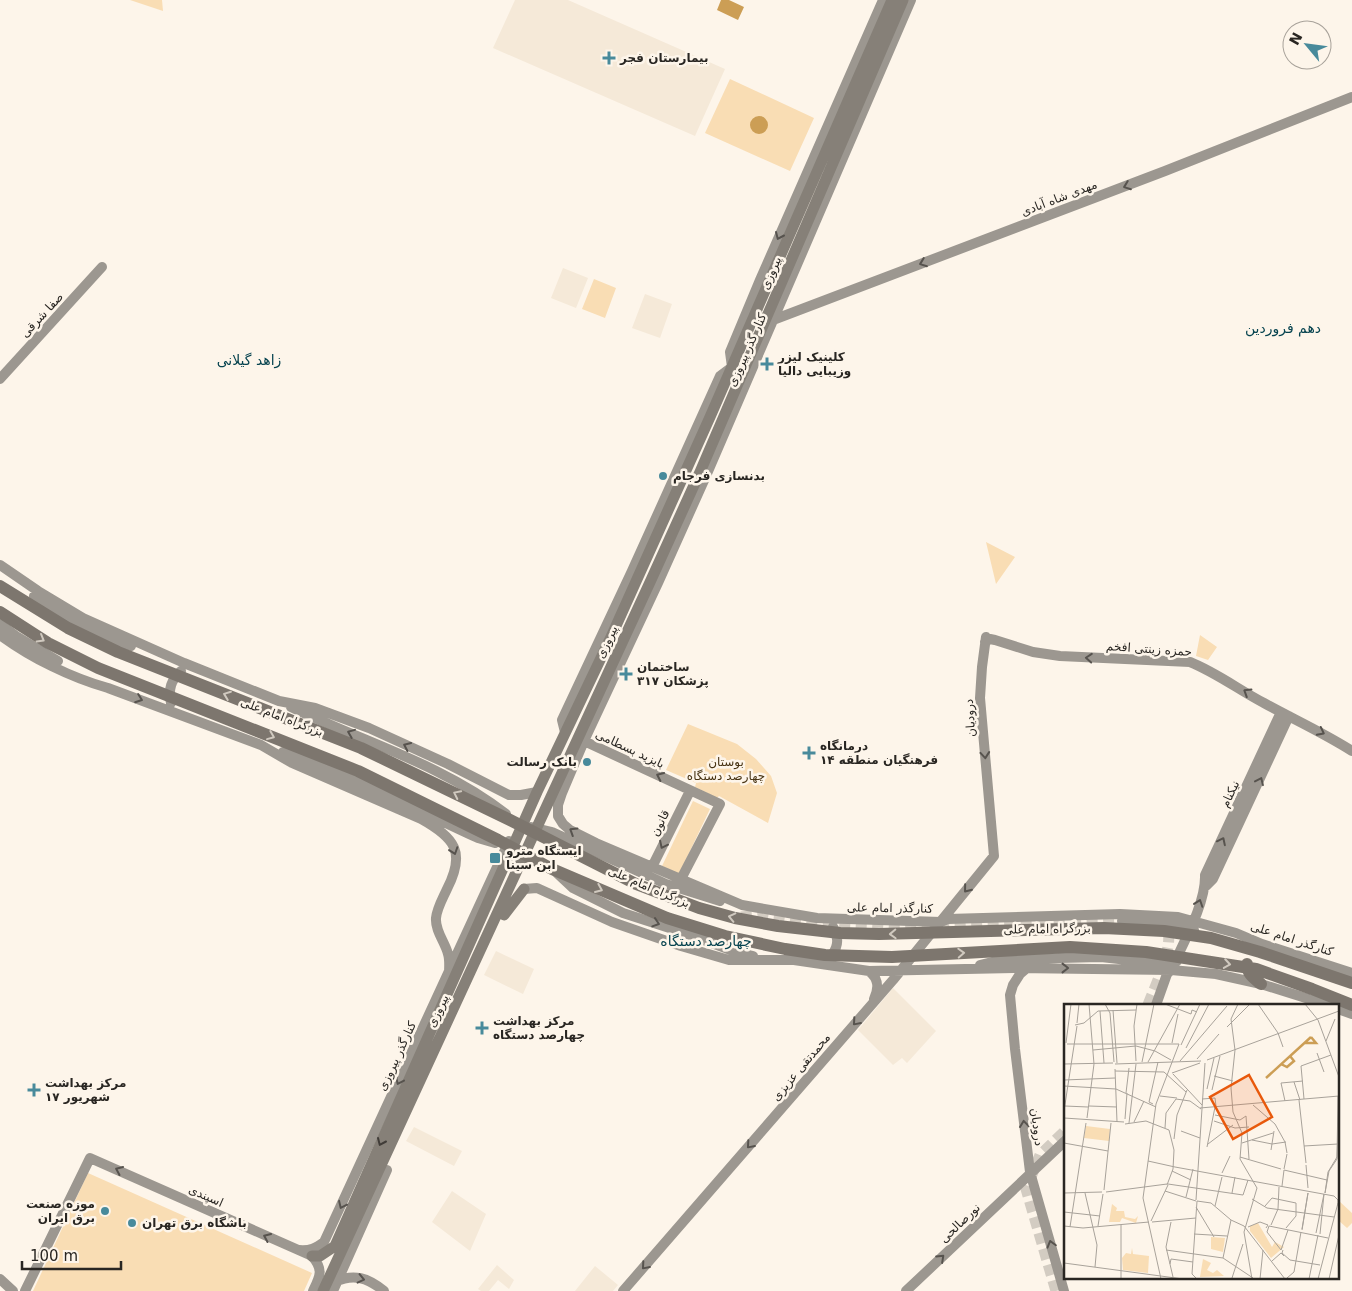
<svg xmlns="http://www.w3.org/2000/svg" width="1352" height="1291" viewBox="0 0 1352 1291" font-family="'DejaVu Sans','Noto Sans Arabic',sans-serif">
<rect width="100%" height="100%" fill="#fdf5ea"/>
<path fill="#f5e9d8" d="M515,0H568L725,69L695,136L493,48Z
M563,268L588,278L576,308L551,298Z
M645,294L672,304L660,338L632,328Z
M496,951L534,969L523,994L484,975Z
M893,988L936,1031L907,1063L902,1058L893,1065L858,1030Z
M414,1127L462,1151L454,1166L406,1141Z
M452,1191L486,1214L470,1251L432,1222Z
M497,1265L514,1280L509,1289L498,1280L489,1291H481L478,1289Z
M595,1266L618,1285L613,1291H575Z"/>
<path fill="#f9ddb4" d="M130,0H162L163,11Z
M730,79L814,118L790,171L705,133Z
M594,279L616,288L605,318L582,309Z
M986,542L1015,557L996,584Z
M1200,635L1217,647L1208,660L1196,656Z
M688,724L737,744L756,759L771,776L777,793L768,823L719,796L717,798L695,787L696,783L666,770Z
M693,801L710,809L679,874L662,866Z
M88,1173L312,1273L304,1291H33Z
M1338,1200L1352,1213V1223L1347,1228L1338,1220Z"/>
<path fill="#cc9e55" d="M721,0H729L744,7L738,20L717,10Z
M750 125a9 9 0 1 1 18 0a9 9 0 1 1-18 0Z"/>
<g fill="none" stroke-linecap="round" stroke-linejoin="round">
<path stroke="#d3ccc2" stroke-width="11" stroke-dasharray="11 5.5" stroke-linecap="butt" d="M741,917L763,915L807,922L895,927L1131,920
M1148,1005C1154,988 1179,938 1164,925
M1056,1291L1026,1189L1040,1155L1066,1130"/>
<path stroke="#9c9790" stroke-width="10" d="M911,0L706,476L658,583L584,741L562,793L558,805V816L563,824L570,830L596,843L742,905L817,918L941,922L948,919L1120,914L1178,917L1236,933L1262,944L1352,973
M773,320L1165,171L1352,97
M0,379L102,267
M0,565L38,591L83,618L184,663L279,701L315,708L369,728L448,764L509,795H521L537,792
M34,596C65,617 96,635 131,646
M0,624L16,636L58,661
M0,635C31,658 72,678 108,688L261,745L292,763L421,819C455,838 466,852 447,889C443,898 437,908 436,918C435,931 445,942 448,954C450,960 449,968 449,974
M985,642L990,639L995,640L1033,652L1060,656L1190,662C1217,673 1239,690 1264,703C1293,719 1324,733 1352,751
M171,703C168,689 171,680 181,671
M291,707C363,742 442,764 506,814
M565,732L562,720L632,571L720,376L732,367L730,352L760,280L883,0
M584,741L720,804L681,879
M283,752C351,774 414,809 478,838L495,843
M531,827L552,832L666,884L720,901
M652,867L690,791
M557,873L573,888L623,913L685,933L736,952L753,956
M1206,886L1213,879L1289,716
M524,889L537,888L612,922L681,946L729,960H794L869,971L1014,968L1171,970L1216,974L1261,984L1328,1005
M1122,921L1169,924L1194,930
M828,958C838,951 840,938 833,927
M980,965L996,961L1059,958L1101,957L1146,962L1177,961
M1027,968L1020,974L1013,985L1010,995L1015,1049L1030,1172L1064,1291
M869,971C879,979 879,988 874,999
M1156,1005L1167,974L1171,970C1183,943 1206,904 1205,875L1281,712
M1338,1009L1352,1014
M299,1250C310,1251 316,1248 324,1242L509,841
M0,1279L13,1291
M335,1282C354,1273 368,1278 384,1291
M25,1291L90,1158L312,1256C324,1270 320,1276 313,1291
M333,1291L387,1170
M623,1291L893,980L994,856L980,698L982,667L986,637
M906,1291L1066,1140"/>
<path stroke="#868078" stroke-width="11" d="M504,915L524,889
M312,1256H320L335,1246L537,792L611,637L710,417L892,0
M323,1291L651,580L700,472L903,0"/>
<path stroke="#7d766e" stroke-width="12" d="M0,586L68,628L118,652L361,748L508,819L636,884L699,908L735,918L778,926L840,933L879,934L1104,928L1164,931L1211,938L1260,952L1352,983
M0,612L48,643L98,668L358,771L498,840L552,869L667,918L725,936L785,949L825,955L892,957L1070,947L1146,952L1256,969L1312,989L1352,1005
M1247,964C1247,974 1254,978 1261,984"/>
</g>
<defs><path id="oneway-chevron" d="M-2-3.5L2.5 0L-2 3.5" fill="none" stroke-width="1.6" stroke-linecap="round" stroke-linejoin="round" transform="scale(1.25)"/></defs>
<g stroke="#57534e">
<use href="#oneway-chevron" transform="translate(1127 186) rotate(159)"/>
<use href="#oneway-chevron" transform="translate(779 236) rotate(114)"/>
<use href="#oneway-chevron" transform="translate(923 263) rotate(159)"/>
<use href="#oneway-chevron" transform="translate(1089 658) rotate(-176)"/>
<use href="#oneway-chevron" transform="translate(1247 692) rotate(-148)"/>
<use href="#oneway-chevron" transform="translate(139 699) rotate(20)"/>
<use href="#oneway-chevron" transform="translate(1321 732) rotate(27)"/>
<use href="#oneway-chevron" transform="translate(351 733) rotate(-158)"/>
<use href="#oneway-chevron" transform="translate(407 746) rotate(-155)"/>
<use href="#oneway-chevron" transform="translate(985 755) rotate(85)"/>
<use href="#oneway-chevron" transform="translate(660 776) rotate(-155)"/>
<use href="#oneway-chevron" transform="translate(1260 781) rotate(-65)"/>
<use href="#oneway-chevron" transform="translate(573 831) rotate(-148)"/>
<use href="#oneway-chevron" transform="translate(1222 841) rotate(-64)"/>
<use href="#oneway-chevron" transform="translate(663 845) rotate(116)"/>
<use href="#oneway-chevron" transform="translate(454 851) rotate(71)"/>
<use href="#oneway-chevron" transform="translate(967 889) rotate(129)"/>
<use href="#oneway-chevron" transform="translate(1199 903) rotate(-71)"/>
<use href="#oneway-chevron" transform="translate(656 923) rotate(18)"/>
<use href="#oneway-chevron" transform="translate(1065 968)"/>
<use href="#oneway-chevron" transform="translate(856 1022) rotate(131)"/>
<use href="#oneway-chevron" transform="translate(399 1081) rotate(115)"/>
<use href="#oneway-chevron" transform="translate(1024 1124) rotate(-97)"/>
<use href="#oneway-chevron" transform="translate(750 1145) rotate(131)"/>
<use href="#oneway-chevron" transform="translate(119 1170) rotate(-156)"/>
<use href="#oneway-chevron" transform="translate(342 1205) rotate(115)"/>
<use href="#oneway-chevron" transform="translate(267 1237) rotate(-156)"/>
<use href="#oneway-chevron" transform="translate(1051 1244) rotate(-106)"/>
<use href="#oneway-chevron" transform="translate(941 1258) rotate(-43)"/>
<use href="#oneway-chevron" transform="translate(645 1266) rotate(131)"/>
<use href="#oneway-chevron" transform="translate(361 1279) rotate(13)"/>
</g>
<g stroke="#d0c9bf">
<use href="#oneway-chevron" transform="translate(41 639) rotate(30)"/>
<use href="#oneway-chevron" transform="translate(227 695) rotate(-159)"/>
<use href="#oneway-chevron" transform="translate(271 736) rotate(22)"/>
<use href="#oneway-chevron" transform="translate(457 794) rotate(-154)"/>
<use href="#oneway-chevron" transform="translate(599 889) rotate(23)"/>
<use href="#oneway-chevron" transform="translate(732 917) rotate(-167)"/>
<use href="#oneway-chevron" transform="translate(893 934) rotate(178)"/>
<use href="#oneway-chevron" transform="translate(961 953) rotate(-3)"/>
<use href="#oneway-chevron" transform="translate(1227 964) rotate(9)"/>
</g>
<use stroke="#403c38" href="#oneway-chevron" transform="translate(381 1142) rotate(114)"/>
<g fill="#488a9b" stroke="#fdf5ea" stroke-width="2">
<path d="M606.5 50.5h5v5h5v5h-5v5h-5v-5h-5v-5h5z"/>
<path d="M764.5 356.5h5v5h5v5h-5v5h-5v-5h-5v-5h5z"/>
<circle cx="663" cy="476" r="5"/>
<path d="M623.5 666.5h5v5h5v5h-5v5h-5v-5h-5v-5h5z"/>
<path d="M806.5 745.5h5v5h5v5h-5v5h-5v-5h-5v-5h5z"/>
<circle cx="587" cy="762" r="5"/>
<rect x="489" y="852" width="12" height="12" rx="2.5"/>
<path d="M479.5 1020.5h5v5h5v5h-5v5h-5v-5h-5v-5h5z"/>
<path d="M31.5 1082.5h5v5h5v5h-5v5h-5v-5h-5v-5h5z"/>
<circle cx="105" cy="1211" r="5"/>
<circle cx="132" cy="1223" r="5"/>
</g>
<g text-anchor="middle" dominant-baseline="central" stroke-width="5" stroke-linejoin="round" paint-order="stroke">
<g font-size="12" font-weight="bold" fill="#292622" stroke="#fdf5ea" text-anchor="start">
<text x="620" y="58">بیمارستان فجر</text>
<text x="778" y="357">کلینیک لیزر<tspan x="778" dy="14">وزیبایی دالیا</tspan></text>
<text x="673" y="476">بدنسازی فرجام</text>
<text x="637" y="667">ساختمان<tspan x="637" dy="14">پزشکان ۳۱۷</tspan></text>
<text x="820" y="746">درمانگاه<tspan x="820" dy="14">فرهنگیان منطقه ۱۴</tspan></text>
<text x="577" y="762" text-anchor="end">بانک رسالت</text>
<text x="506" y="851">ایستگاه مترو<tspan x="506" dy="14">ابن سینا</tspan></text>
<text x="493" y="1021">مرکز بهداشت<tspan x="493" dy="14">چهارصد دستگاه</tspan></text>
<text x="45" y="1083">مرکز بهداشت<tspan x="45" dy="14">۱۷ شهریور</tspan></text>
<text x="95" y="1204" text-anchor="end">موزه صنعت<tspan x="95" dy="14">برق ایران</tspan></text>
<text x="142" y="1223">باشگاه برق تهران</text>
</g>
<g font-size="12" fill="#292622" stroke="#fdf5ea">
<text transform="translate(1059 198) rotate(-21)">مهدی شاه آبادی</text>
<text transform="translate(771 273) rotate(-67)">پیروزی</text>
<text transform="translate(42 315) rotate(-47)">صفا شرقی</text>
<text transform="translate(747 350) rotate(-66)">کنار گذر پیروزی</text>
<text transform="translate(607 642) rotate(-65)">پیروزی</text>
<text transform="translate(1149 649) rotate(4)">حمزه زینتی افخم</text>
<text transform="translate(282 717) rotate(21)">بزرگراه امام علی</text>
<text transform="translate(970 718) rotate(-94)">درودیان</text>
<text transform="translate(630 749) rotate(25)">بایزید بسطامی</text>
<text transform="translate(1230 794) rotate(-65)">نیکنام</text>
<text transform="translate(660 823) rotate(-64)">قانون</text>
<text transform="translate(649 887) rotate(23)">بزرگراه امام علی</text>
<text transform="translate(890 908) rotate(1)">کنارگذر امام علی</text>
<text transform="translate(1047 929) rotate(-1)">بزرگراه امام علی</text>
<text transform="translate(1292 939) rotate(18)">کنارگذر امام علی</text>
<text transform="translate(438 1011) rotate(-65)">پیروزی</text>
<text transform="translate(397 1056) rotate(-65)">کنارگذر پیروزی</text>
<text transform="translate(801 1067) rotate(-50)">محمدتقی عزیزی</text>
<text transform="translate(1037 1127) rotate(83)">درودیان</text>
<text transform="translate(206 1196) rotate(24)">اسپندی</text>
<text transform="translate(960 1223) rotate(-44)">نورصالحی</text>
</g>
<g font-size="12" fill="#473313" stroke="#fdf5ea">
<text x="726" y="762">بوستان<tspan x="726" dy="14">چهارصد دستگاه</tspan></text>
</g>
<g font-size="14" fill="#06434f" stroke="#fdf5ea">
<text x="1283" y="328">دهم فروردین</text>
<text x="249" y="360">زاهد گیلانی</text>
<text x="706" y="941">چهارصد دستگاه</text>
</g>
</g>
<g transform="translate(1064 1004)">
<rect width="275" height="275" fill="#fdf5ea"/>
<path d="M22,122L46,125L45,137L20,134ZM48,200L53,204L52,207H60L61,213L71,215L74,212L72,219L58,214L56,218H45ZM194,219L208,243L211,238L220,243L207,254L186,227V222ZM147,233L161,234L159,248L147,245ZM68,244L69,250L85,252L84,269L59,266L58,254L62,249L67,250ZM139,255L147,259L143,266L149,269L153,266L160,272L136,273Z" fill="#f9ddb4"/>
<path fill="none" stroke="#cc9e55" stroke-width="2.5" d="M241,39H252L247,33M217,60L223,63L230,57L226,52M202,74L247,33"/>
<path fill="none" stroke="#a8a29a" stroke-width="1" d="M41,0L46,9L50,58M101,0L127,10L128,6L133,8M174,0L167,15L171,46L167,84L169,108L178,129L176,155L193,184L180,228L188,275M194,0L214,29L219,43M241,0L254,16L275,73M49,6L53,59M36,7L40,59M13,19L15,0M11,21L20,19L34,7L72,6M163,23L186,0M262,37L271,15M2,39L7,0M108,39L114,10M3,40H115M117,41L136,0M122,44L145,0M29,46L72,42L91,47L107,56M253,49L260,68M133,55L155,30M143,56L275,7M72,57L70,22L73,0M116,57L163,2M78,58L90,0M84,58L116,0M0,60L49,59M51,60L137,57M51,65L53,118M51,67L100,68L122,88M108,69L136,59M109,70L138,101M150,72L169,77M0,76L51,74M230,78L236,96M0,82L52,85L92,103M143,85L150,54M148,86L156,52M62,89L65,64M96,92L113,94M274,92L273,153L264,168L261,189L265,167L273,155L275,92M138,95L151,94L152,102M240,95L237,62L267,51M235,96L242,159M221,97L217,79L239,77M89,100L85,98L94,58M189,101L211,120L221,138L223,149M1,102L24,103M25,102L53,103M136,104L275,92M0,107L13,22M102,109L112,95L126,97L137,105M151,111L176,116L182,112M182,112L185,155M0,114L60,118M23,114L30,60L25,0M61,115L63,89M150,117L171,124L185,123M70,118L80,97M65,119L72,60M61,120L82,117L105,126L110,146L109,165L103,181M101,124L102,109M117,127L136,134M110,135L113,111L123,86M188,136L208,140L222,138M0,139L44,147M178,139L209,129M144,140L169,121M240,142L274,140M143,143L151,103M207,146L210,127M176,153L217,165M84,157L111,163M242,161L244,184M111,163L270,192L274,196V202M220,165L223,150M220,166L263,176M108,167L127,176M158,169L166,152M104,180L179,191L184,176M218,182L220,166M40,186L47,119M101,187L132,197M42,188L103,180M0,189L38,188M21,189L33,241L31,263M168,189L171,173M122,193L129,165M188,195L203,204L270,213M132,196L141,59M133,197L147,199L167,216L180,222L221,275M151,202L158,173M201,202L208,194L232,199V212L222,224M132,203L150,233M0,208L36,212M87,217L104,181M88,218L132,214M107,218L102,243L109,273M57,221V275M207,221L214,205L215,183M0,222L19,224L85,218M34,222L39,190M6,223L22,119M184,223L196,218L204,221L202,224M238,225L244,189L238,226M224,226L217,246L203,228L205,222L264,234M252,229L260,190L256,230M130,230L163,232M102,246L159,254L189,274M219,246L218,249L226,256L256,261M159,254L167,216M208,257L217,249L220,252M0,259L119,275M106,260L107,255L129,258M132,274L128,270L133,197M168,274L179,240M223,274L230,268L237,228M97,275L79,194L92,100L115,40M121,275H169M196,275L199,246M245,275L254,231M254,275L274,199M265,275L275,231"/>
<path fill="#e8590c" fill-opacity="0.15" stroke="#e8590c" stroke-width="2.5" d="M185,71L208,113L169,135L146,93Z"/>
<rect width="275" height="275" fill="none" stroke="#292622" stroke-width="2.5"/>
</g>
<g transform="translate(1307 45) rotate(299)"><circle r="24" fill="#fdf5ea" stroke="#a8a29a"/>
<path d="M0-4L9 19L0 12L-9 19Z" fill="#488a9b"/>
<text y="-8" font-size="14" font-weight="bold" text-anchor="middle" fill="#292622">N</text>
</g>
<path d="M22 1261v8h99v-8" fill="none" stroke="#292622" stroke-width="2.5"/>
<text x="30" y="1261" font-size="15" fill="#292622" stroke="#fdf5ea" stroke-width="4" paint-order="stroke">100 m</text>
</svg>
